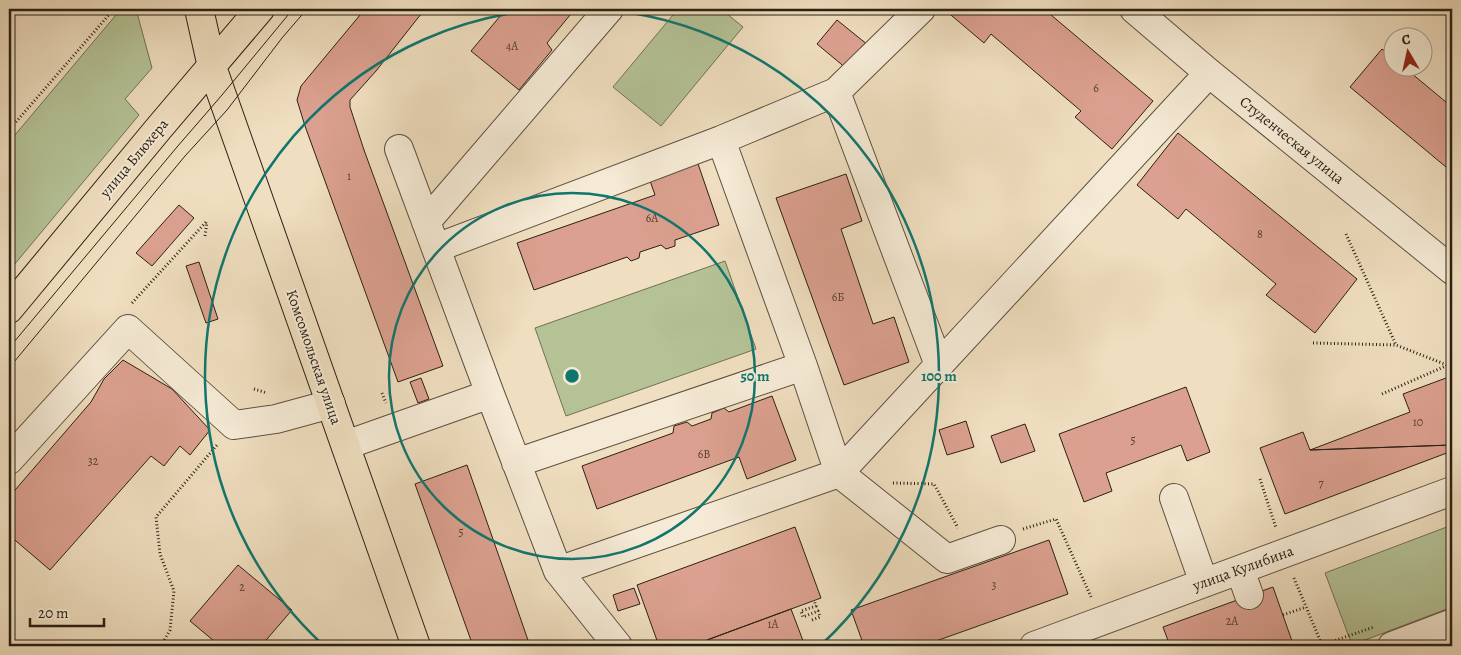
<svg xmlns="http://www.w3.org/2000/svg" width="1461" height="655" viewBox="0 0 1461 655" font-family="Alegreya,serif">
<rect width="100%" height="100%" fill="#efdebf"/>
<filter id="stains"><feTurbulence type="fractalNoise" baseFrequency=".004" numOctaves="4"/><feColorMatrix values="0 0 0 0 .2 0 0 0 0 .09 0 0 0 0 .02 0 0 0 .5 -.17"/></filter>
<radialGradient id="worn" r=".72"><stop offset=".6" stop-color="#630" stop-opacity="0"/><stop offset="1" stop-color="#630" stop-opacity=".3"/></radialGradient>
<path fill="#b4c296" stroke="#707156" d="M121,9H136L152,68L125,99L139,115L9,271V142Z
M678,9H721L743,27L661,126L613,87Z
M725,261L756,349L566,416L535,328Z
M1452,525V607L1352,645L1325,573Z"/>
<path fill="#dba08f" stroke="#2b2016" d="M365,9H425L376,71L350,100V107L364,150L443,366L398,382L305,126L297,100L301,86Z
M506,9H575L547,43L552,50L519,90L471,51Z
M946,9H1044L1153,101L1112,149L1075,117L1081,111L1040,76L991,34L984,43L945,10Z
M837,20L868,45L847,69L817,44Z
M1382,49L1394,58V68H1405L1452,107V172L1350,87Z
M1178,133L1357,279L1315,333L1266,295L1276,284L1186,209L1178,219L1137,185Z
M696,158L719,225L675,240V246L666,249L661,245L640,252L639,258L631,261L627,257L534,290L517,243L655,195L648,175Z
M846,174L862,221L841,229L873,324L894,317L909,362L844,385L776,198Z
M179,205L194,218L152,266L136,253Z
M199,262L218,319L206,323L186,266Z
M123,360L172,389L210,430L190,455L180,446L164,466L151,456L50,570L9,535V497L91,402L104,379Z
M421,378L429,399L418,403L410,382Z
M1446,378L1452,394V445L1310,450L1410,412L1403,394Z
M1186,387L1210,452L1187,461L1181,445L1106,473L1112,491L1084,502L1059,434Z
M772,396L796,460L747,479L739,457L597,509L582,466L673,433L674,426L687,422L692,426L711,419L712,413L724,408L729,412Z
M966,421L974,447L947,455L939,430Z
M1025,424L1035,451L1001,463L991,436Z
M1303,432L1310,450L1452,445V451L1285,514L1260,448Z
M467,465L502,565L530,646H473L415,484Z
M795,527L821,598L707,640L709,646H659L637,585Z
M1049,540L1068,594L922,646H864L851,610Z
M238,565L292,610L261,646H220L190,621Z
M1273,587L1292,641L1277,646H1170L1163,627Z
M634,588L640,604L618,611L613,595Z
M791,609L805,646H709L707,640Z
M49,640L57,646H43Z
M1124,642L1126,646H1113Z"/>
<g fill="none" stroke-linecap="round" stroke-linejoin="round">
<defs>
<path id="minor" d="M1134,9L1209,73L1452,270
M836,92L939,365
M721,140L803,366L839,473L947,559L1001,540
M399,149L490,394L558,571L618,646
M426,222L609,9
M436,248L721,140L836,92L921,9
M346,445L490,394
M9,460L128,329L234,425L276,419L331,404
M516,463L803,366
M1174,498L1204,583
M1240,570L1249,595
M558,571L839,473L1209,73
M1034,646L1452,491
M1392,646L1450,624"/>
<path id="major" d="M199,9L212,67L416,646
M9,309L159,128L260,9"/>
</defs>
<use href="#minor" stroke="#5c5040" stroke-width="30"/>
<use href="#major" stroke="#2b2016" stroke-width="30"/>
<path stroke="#2b2016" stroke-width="3" stroke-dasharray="1 2.5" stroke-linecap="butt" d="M9,130L114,9
M1346,234L1396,345
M205,236L207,222
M132,303L207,221
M1313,343L1396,345L1452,367
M254,389L267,393
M382,393L386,403
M1382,394L1448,365
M1260,479L1276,528
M893,483L934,484L958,528
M1023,529L1056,519L1092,599
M1294,578L1322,645
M1283,615L1306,607
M812,620L820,617L818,611L803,617L801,611L816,606L814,600
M1322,645L1374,627
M161,646L170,630L174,591L160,554L156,517L217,445"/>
<use href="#minor" stroke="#f5ead5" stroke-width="28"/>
<use href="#major" stroke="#efdebf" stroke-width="28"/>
<path stroke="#2b2016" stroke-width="1" d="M9,348L177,147L222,95L293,9
M9,368L185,156L227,110L282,38L307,9"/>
</g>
<g fill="none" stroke="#0f766e" stroke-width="2.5">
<circle cx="572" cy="376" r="183"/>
<path d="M322 644A367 367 0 1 1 822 644"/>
</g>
<g text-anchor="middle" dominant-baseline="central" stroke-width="4" stroke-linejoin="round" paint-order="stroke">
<g font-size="12" fill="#574034">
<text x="512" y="46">4А</text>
<text x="1096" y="88">6</text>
<text x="349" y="176">1</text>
<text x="652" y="218">6А</text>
<text x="1260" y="234">8</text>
<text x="838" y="297">6Б</text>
<text x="1418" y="422">10</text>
<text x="1133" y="440">5</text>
<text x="704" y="454">6В</text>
<text x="93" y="461">32</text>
<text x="1321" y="483">7</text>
<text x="461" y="532">5</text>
<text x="994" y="585">3</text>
<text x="242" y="587">2</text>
<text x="1232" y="621">2А</text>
<text x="773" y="624">1А</text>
</g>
<g font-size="15" fill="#2b2016" stroke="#f5ead5">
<text transform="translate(1292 140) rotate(39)">Студенческая улица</text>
<text transform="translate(134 158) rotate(-50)">улица Блюхера</text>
<text transform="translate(314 357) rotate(71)">Комсомольская улица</text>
<text transform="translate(1243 568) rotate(-20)">улица Кулибина</text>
</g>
</g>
<circle cx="572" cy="376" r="8" fill="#0f766e" stroke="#f5ead5" stroke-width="2.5"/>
<g font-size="15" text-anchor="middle" font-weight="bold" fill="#0f766e" stroke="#f5ead5" stroke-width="4" stroke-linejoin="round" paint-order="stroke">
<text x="755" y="381">50 m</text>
<text x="939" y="381">100 m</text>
</g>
<rect width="1461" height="655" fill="none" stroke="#efdebf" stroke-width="30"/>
<rect x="10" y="10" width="1441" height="635" fill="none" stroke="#2b2016" stroke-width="2.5"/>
<rect x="15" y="15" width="1431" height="625" fill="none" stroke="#2b2016"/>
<g transform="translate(1408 52) rotate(351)"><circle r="24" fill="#f5ead5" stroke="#a49989"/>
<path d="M0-4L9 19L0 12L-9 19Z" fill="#8f2418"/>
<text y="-8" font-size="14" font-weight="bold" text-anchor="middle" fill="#2b2016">С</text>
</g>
<path d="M30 618v8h74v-8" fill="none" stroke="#2b2016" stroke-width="2.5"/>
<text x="38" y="618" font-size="15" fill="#2b2016" stroke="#f5ead5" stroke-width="4" paint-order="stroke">20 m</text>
<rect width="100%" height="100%" filter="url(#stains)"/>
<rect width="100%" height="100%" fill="url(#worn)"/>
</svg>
